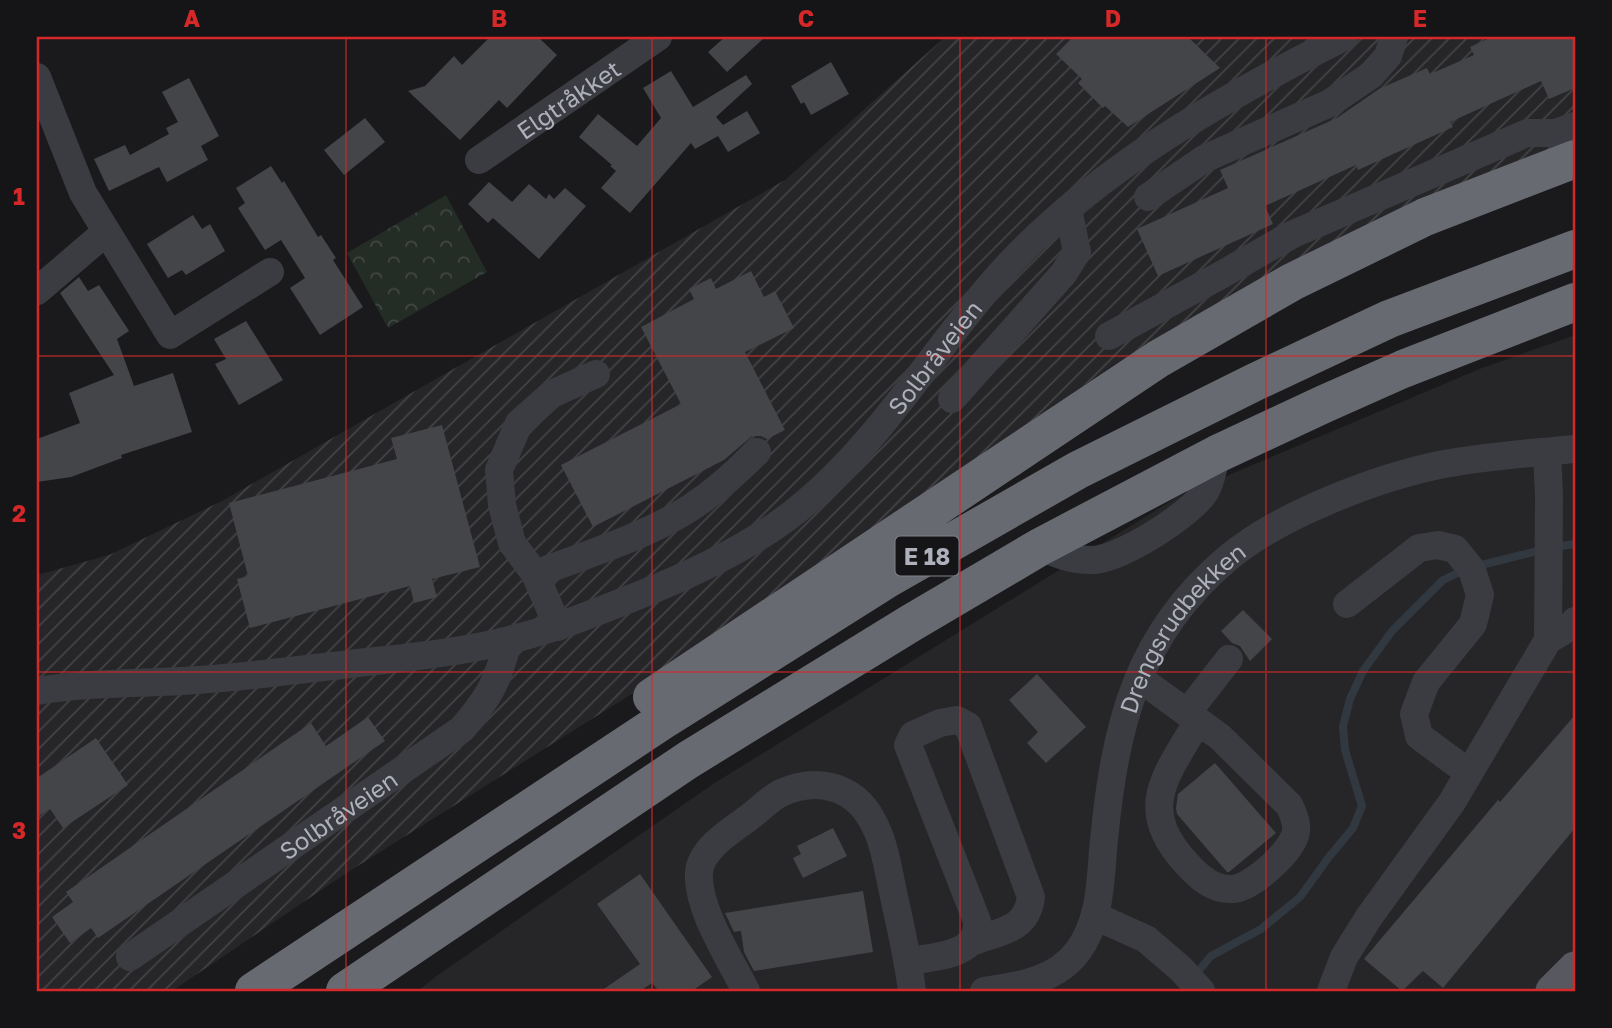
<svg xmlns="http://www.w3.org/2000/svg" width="1612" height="1028" viewBox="0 0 1612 1028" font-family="'Golos Text',sans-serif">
<defs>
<pattern id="industrial-furrows" width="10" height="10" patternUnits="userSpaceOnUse" patternTransform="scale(1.75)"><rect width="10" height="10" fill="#262629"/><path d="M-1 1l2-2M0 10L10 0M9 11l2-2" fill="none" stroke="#434346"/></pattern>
<pattern id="forest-crowns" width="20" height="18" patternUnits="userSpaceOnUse" patternTransform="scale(1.75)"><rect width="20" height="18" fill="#242c26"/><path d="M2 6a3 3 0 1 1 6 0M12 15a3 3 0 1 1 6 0" fill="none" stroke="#414844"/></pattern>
</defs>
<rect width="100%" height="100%" fill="#1a1a1c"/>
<path fill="#262629" d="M1575,335V991H418L435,977L713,784L1179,496L1482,368Z"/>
<path fill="url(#industrial-furrows)" d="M945,37H1575V140L1410,203L1118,362L662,675L345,874L172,991H37V575L109,555L222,501L785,180Z"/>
<path fill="url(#forest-crowns)" d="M446,195L487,272L388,328L347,253Z"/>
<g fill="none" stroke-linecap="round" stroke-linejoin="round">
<path stroke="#313840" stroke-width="8" d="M1555,547L1575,544
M1477,566L1542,550
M1195,975L1211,956L1261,929L1300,897L1329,857L1353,828L1362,806L1345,750L1343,726L1350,699L1363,671L1392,631L1443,580L1464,570"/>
</g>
<path fill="#444549" d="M490,37H538L557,55L507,108L499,100L460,140L408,91L425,86L454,56L462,65Z
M725,37H765L727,72L708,52Z
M1073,37H1188L1220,68L1128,127L1105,106L1103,108L1078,83L1082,79L1056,54Z
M1492,37H1575V88L1549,99L1541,81L1450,122L1453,127L1358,170L1356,165L1265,206L1273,224L1158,276L1137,229L1228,188L1220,170L1337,118L1379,89L1427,68L1430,74L1474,55L1470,47Z
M831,62L849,94L811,115L804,102L801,104L791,86Z
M671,71L693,107L746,75L752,84L716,117L723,125L747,111L760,133L728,152L718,136L695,149L691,143L630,213L601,188L616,171L610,166L612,165L579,137L598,114L637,146L661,118L643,88Z
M189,78L219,136L201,146L208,160L167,182L159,167L109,191L94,159L125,145L130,155L169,134L166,128L178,122L162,92Z
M365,118L385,142L344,175L324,150Z
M271,166L282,183L284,181L318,237L321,235L336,258L333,260L363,307L320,335L290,288L305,278L281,240L265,250L238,208L245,203L236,188Z
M489,182L512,202L529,184L546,199L549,194L554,199L565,188L586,206L539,259L493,218L488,223L468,204Z
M193,215L202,229L210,224L225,251L186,275L182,270L168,278L147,244Z
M751,271L764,297L775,291L794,328L745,352L785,430L767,439L761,436H752L724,460L593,527L561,465L681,404L641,327L694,299L689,289L711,278L716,289Z
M79,277L88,291L99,285L129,331L117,339L134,386L173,373L192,432L121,455L122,458L71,477L37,482V439L80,423L69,393L114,375L60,293Z
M246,321L283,380L239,405L215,364L226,359L214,339Z
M442,425L480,567L432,579L437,597L414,603L410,586L250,628L237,579L248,576L229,503L397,459L391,438Z
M1243,610L1272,639L1250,661L1240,646L1232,643L1221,631Z
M1037,674L1086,727L1046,763L1027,743L1038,732L1009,700Z
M1575,715V828L1443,988L1423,971L1402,991L1364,959L1498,800L1500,802Z
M368,717L385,741L98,938L91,928L70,943L52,917L73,902L66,892L311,723L326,746Z
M96,738L128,785L63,828L50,809L37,817V778Z
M1215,763L1276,833L1229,872H1227L1177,814L1176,808L1178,794Z
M833,828L847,856L803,878L793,858L801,854L797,846Z
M640,874L712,977L692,991H659L652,983L640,991H601L640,964L597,904Z
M863,891L873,952L754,971L744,952L741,931L734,932L725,913Z"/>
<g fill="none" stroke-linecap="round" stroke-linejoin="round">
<g stroke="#3b3c41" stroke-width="28">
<path d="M37,77L83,193L170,335L270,272"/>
<path id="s1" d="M479,160L658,37"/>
<path d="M1148,197L1204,159L1330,103L1371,75L1388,56L1394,37"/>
<path d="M37,291L106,232"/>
<path d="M1109,336L1221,275L1291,235L1527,133H1556L1575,126"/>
<path d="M952,399L1064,273L1077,252L1068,209"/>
<path d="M1040,547C1057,554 1073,561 1092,560C1119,560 1193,514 1206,490C1212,480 1213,465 1217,454"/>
<path d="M535,574C587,554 643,538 690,508C715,492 736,473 757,452"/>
<path d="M1347,604L1419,548L1438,545L1455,549L1472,570L1480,595L1473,624L1426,682L1414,714L1419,736L1469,773"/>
<path d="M558,627L535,574L512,543L502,505L499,470L519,423L552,394L596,374"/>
<path d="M1548,640L1570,627L1575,621"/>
<path d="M1139,678L1220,737L1289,805C1293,813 1297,821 1296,831C1294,850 1251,889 1232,889C1213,890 1199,877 1187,864C1135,808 1166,776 1198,721"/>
<path id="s2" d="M37,691C90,682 144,684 197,680C246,677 294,670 342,665C398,658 454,654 509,640C552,630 592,614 632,598C686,577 741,552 788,517C870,455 924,364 989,287C1083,176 1217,101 1344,37"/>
<path d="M1187,713L1229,659"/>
<path d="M1095,916L1146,939L1181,969L1201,991"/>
<path id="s3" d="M130,957L462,729C489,697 498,682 508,641"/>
<path d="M908,961C933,957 980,956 977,921L908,745L913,735L940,723L957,720L968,726L1031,897C1027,930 1001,931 974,941"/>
<path d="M746,991C730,959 697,909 699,873C700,850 730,831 747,819C758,811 769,799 781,793C816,777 853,785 872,820C884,840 888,869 893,892C900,925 908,958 912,991"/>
<path id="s4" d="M984,991C1018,986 1056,981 1078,951C1102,918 1100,878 1104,840C1115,727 1136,635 1228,558C1279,515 1378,477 1444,464C1488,456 1531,453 1575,449"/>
<path d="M1331,991L1344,957L1369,917L1452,802L1548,640L1549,496L1547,452"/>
</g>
<path stroke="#585960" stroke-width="35" d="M1553,991L1575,969"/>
<path stroke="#686a72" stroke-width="38" d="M652,697L1158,359L1292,282L1425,217L1575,159
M254,991L662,721L889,578L1078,470L1255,382L1389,319L1575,249
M345,991L688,760L911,623L1040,547L1217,454L1324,404L1403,369L1575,302"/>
</g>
<path fill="none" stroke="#d62828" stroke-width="2" stroke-opacity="0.55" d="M346,37V991M652,37V991M960,37V991M1266,37V991M37,356H1575M37,672H1575"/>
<g text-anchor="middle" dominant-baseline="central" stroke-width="7" stroke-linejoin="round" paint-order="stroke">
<rect fill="#151517" stroke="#80828a" stroke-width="2" x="895.5" y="536.5" width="63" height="39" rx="5"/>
<g font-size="23" font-weight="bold" fill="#aeb1bb">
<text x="927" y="556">E 18</text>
</g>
<g font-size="24" fill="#aeb1bb" stroke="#151517">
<text stroke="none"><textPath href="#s1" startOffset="108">Elgtråkket</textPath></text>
<text stroke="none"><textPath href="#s2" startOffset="999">Solbråveien</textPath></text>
<text stroke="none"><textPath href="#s4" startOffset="453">Drengsrudbekken</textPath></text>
<text stroke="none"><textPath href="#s3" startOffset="252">Solbråveien</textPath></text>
</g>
</g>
<rect width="1612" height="1028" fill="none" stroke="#151517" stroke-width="77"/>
<rect x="38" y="38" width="1536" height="952" fill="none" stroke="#d62828" stroke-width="2.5"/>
<g font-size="23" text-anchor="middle" font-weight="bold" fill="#d62828">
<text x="192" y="27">A</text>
<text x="499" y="27">B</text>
<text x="806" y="27">C</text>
<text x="1113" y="27">D</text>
<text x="1420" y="27">E</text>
<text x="19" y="205">1</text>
<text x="19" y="522">2</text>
<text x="19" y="839">3</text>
</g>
</svg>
